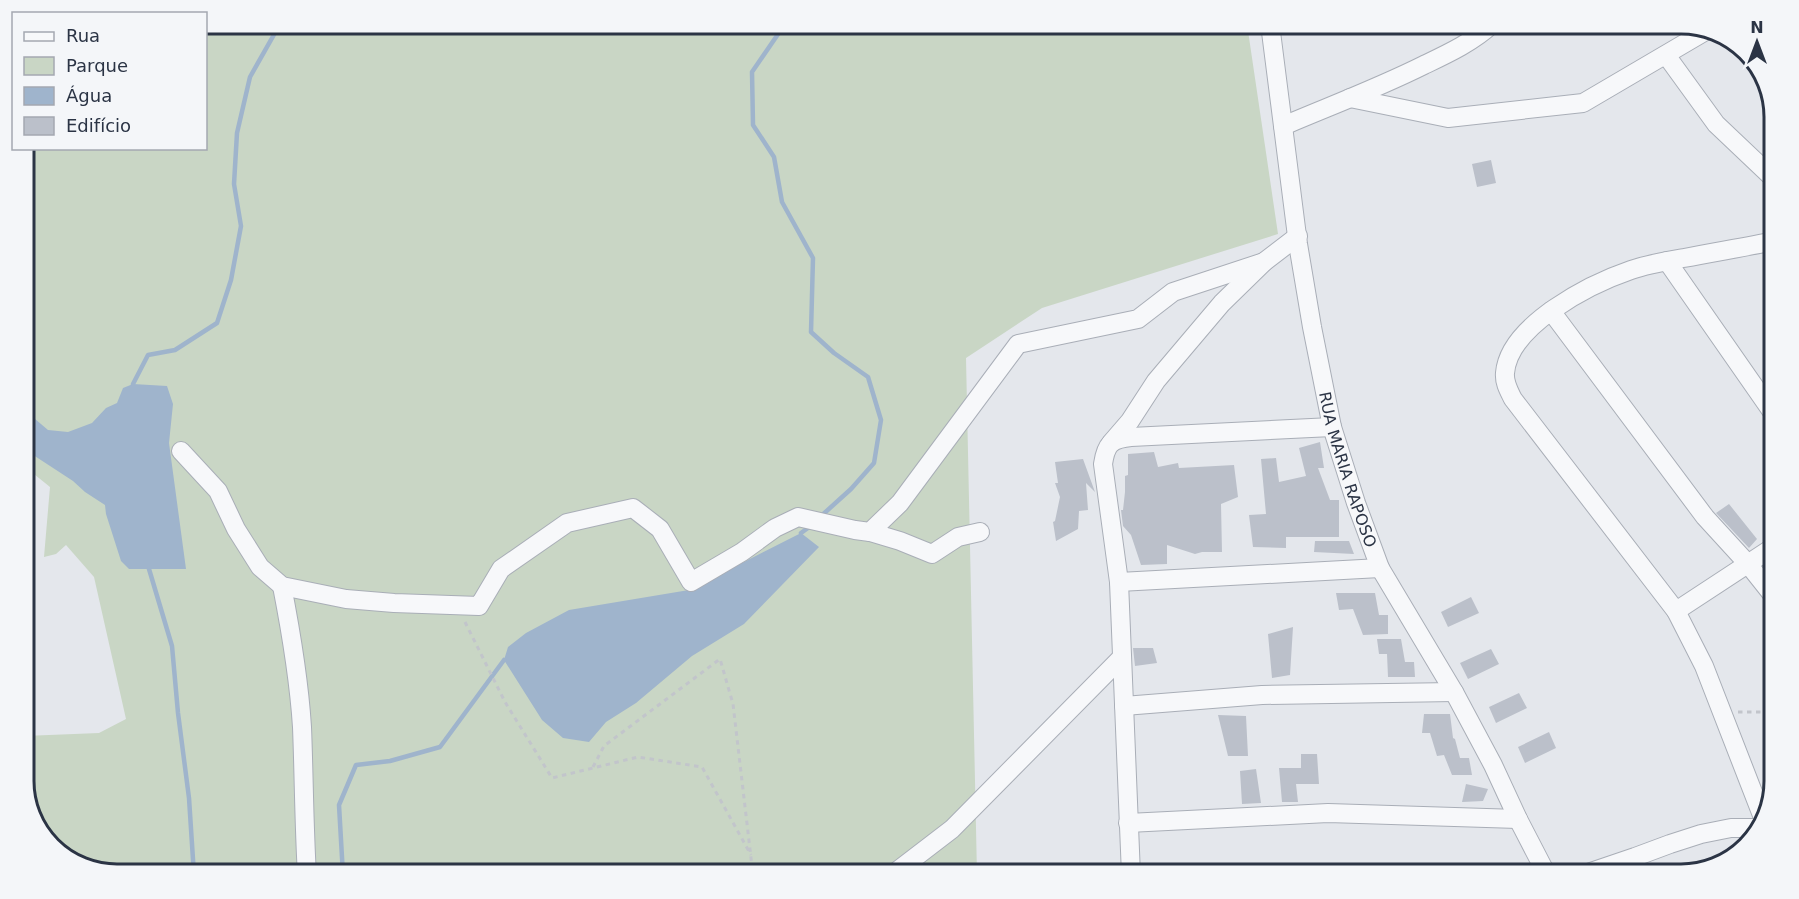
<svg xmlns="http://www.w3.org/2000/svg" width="1799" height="899" viewBox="0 0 1799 899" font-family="'DejaVu Sans',sans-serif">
<rect width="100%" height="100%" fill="#e4e7ec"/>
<path fill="#c9d6c5" d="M206,24H1247L1278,234L1042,308L966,358L977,875H118L76,866L40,834L24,788V736L99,733L126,719L94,577L66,545L56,554L44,557L50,487L24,466V149L206,148Z"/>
<path fill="#9fb4cc" d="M133,384L167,386L173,404L169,443L186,569H129L121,561L106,514L105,505L85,492L73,481L24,449V415L28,413L48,430L68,432L92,423L106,408L117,403L123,388Z
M801,533L819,547L744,624L692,656L636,703L606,722L589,742L563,738L542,720L504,660L508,647L526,633L569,610L689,590Z"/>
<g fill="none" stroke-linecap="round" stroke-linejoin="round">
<path stroke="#9fb4cc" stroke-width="4.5" d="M785,24L752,72L753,125L774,157L782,202L813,258L811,332L834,353L868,377L881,420L874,463L851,489L820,517
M133,384L148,355L175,350L217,323L231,280L241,226L234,184L237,133L250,77L280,24
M801,533L812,525
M149,569L172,646L178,713L189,798L194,875
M343,875L339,805L356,765L390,761L440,747L504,660"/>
</g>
<path fill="#bbc0ca" d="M1491,160L1496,183L1477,187L1472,164Z
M1320,442L1324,468H1318L1330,500H1339V537H1286V548L1253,547L1249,515L1266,514L1261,459L1276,458L1279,482L1306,476L1299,448Z
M1154,452L1158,467L1178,463L1179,468L1234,465L1238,497L1221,504L1222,552H1202L1195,554L1167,545V564L1141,565L1131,535L1123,526L1121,510H1123L1125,492V476L1128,475V454Z
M1083,459L1095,492L1086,483L1088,510L1079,511L1078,529L1056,541L1053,522L1055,521L1060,497L1055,483H1058L1055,462Z
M1729,504L1757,539L1749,548L1716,513Z
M1315,541H1349L1354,554L1314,552Z
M1336,593H1375L1379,615H1388V634L1363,635L1353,609L1339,610Z
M1471,597L1479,613L1448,627L1441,612Z
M1293,627L1290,675L1272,678L1268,634Z
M1377,639H1401L1405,662H1414L1415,677H1388L1387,654H1379Z
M1133,648H1153L1157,663L1135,666Z
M1491,649L1499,664L1468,679L1460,663Z
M1519,693L1527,708L1496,723L1489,707Z
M1424,714H1450L1453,738L1455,739L1460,758H1469L1472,775H1452L1444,755L1437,756L1430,733H1422Z
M1218,715L1246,716L1248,756H1228Z
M1549,732L1556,748L1525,763L1518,747Z
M1301,754H1317L1319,784H1296L1298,802H1282L1279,768H1301Z
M1256,769L1261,803L1242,804L1240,771Z
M1466,784L1488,789L1483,801L1462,802Z"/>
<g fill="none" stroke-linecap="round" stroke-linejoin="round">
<defs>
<g id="minor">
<path id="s1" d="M1270,24L1298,244L1312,327L1332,427L1356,503L1380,568L1454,692L1493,765L1518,819L1547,875"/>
<path d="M1666,55L1716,124L1775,180"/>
<path d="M1350,98L1448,118L1583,103L1704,32"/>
<path d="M1283,126C1330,106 1378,88 1424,65C1447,54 1473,42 1492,24"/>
<path d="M1667,261L1775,416"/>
<path d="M1551,311L1705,517L1748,564L1775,598"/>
<path d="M1111,443L1130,421L1156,381L1222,303L1264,262L1298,236"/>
<path d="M181,451L218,491L236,529L260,567L282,586L346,599L394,603L479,606L501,569L567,523L633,508L660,529L691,582L742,552L775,528L798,517L855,530L870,532L900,503L1018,344L1138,319L1173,292L1264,262"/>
<path d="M870,532L900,541L932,554L958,537L980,532"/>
<path d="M1119,582L1380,568"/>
<path d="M282,586C291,632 299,680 302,727C304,777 304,826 307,875"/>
<path d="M1676,611L1775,546"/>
<path d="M1124,706L1262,695L1454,692"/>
<path d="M1128,823L1328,813L1518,819"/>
<path d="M1765,823L1704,666L1676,611L1513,399C1509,391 1504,383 1505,373C1509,325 1590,284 1631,270C1648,264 1667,261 1684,258C1715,252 1745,247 1775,241"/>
<path d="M892,875L952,829L1122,657"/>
<path d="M1131,875L1119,582L1103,464C1106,444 1111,439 1131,437L1332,427"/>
<path d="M1582,875L1635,857L1670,844L1701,834L1731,828H1760"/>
</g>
</defs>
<use href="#minor" stroke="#a9aeb7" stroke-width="20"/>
<path stroke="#c2c5cb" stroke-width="3" stroke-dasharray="4.5 4.5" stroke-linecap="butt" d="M465,622L505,702L552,778L638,757L702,767L751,855
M1738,712H1775
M593,767L604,746L720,659L733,704L753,875"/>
<use href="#minor" stroke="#f7f8fa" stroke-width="18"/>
</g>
<g text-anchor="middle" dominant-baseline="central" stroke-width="5" stroke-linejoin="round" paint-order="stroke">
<g font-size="16" fill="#2b3445" stroke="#f4f6f9">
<text stroke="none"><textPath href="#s1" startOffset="453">RUA MARIA RAPOSO</textPath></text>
</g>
</g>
<path d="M0 0H1799V899H0ZM117 34H1681A83 83 0 0 1 1764 117V781A83 83 0 0 1 1681 864H117A83 83 0 0 1 34 781V117A83 83 0 0 1 117 34Z" fill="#f4f6f9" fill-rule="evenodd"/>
<path fill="none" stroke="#2b3445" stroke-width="3" d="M117 34H1681A83 83 0 0 1 1764 117V781A83 83 0 0 1 1681 864H117A83 83 0 0 1 34 781V117A83 83 0 0 1 117 34Z"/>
<rect x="12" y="12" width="195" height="138" fill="#f4f6f9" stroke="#a4a8b1" stroke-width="1.5"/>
<rect x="24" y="32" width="30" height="9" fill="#f7f8fa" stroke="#a4a8b1" stroke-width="1.5"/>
<text x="66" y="42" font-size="18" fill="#2b3445">Rua</text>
<rect x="24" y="57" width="30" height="18" fill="#c9d6c5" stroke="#a4a8b1" stroke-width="1.5"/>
<text x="66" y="72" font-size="18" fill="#2b3445">Parque</text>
<rect x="24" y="87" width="30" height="18" fill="#9fb4cc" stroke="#a4a8b1" stroke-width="1.5"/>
<text x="66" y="102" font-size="18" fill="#2b3445">Água</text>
<rect x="24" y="117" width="30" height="18" fill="#bbc0ca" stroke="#a4a8b1" stroke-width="1.5"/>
<text x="66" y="132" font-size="18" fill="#2b3445">Edifício</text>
<g transform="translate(1757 42)" stroke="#f4f6f9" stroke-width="4.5" paint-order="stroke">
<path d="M0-4.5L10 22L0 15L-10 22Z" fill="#2b3445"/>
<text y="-9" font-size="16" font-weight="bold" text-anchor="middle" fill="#2b3445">N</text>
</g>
</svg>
